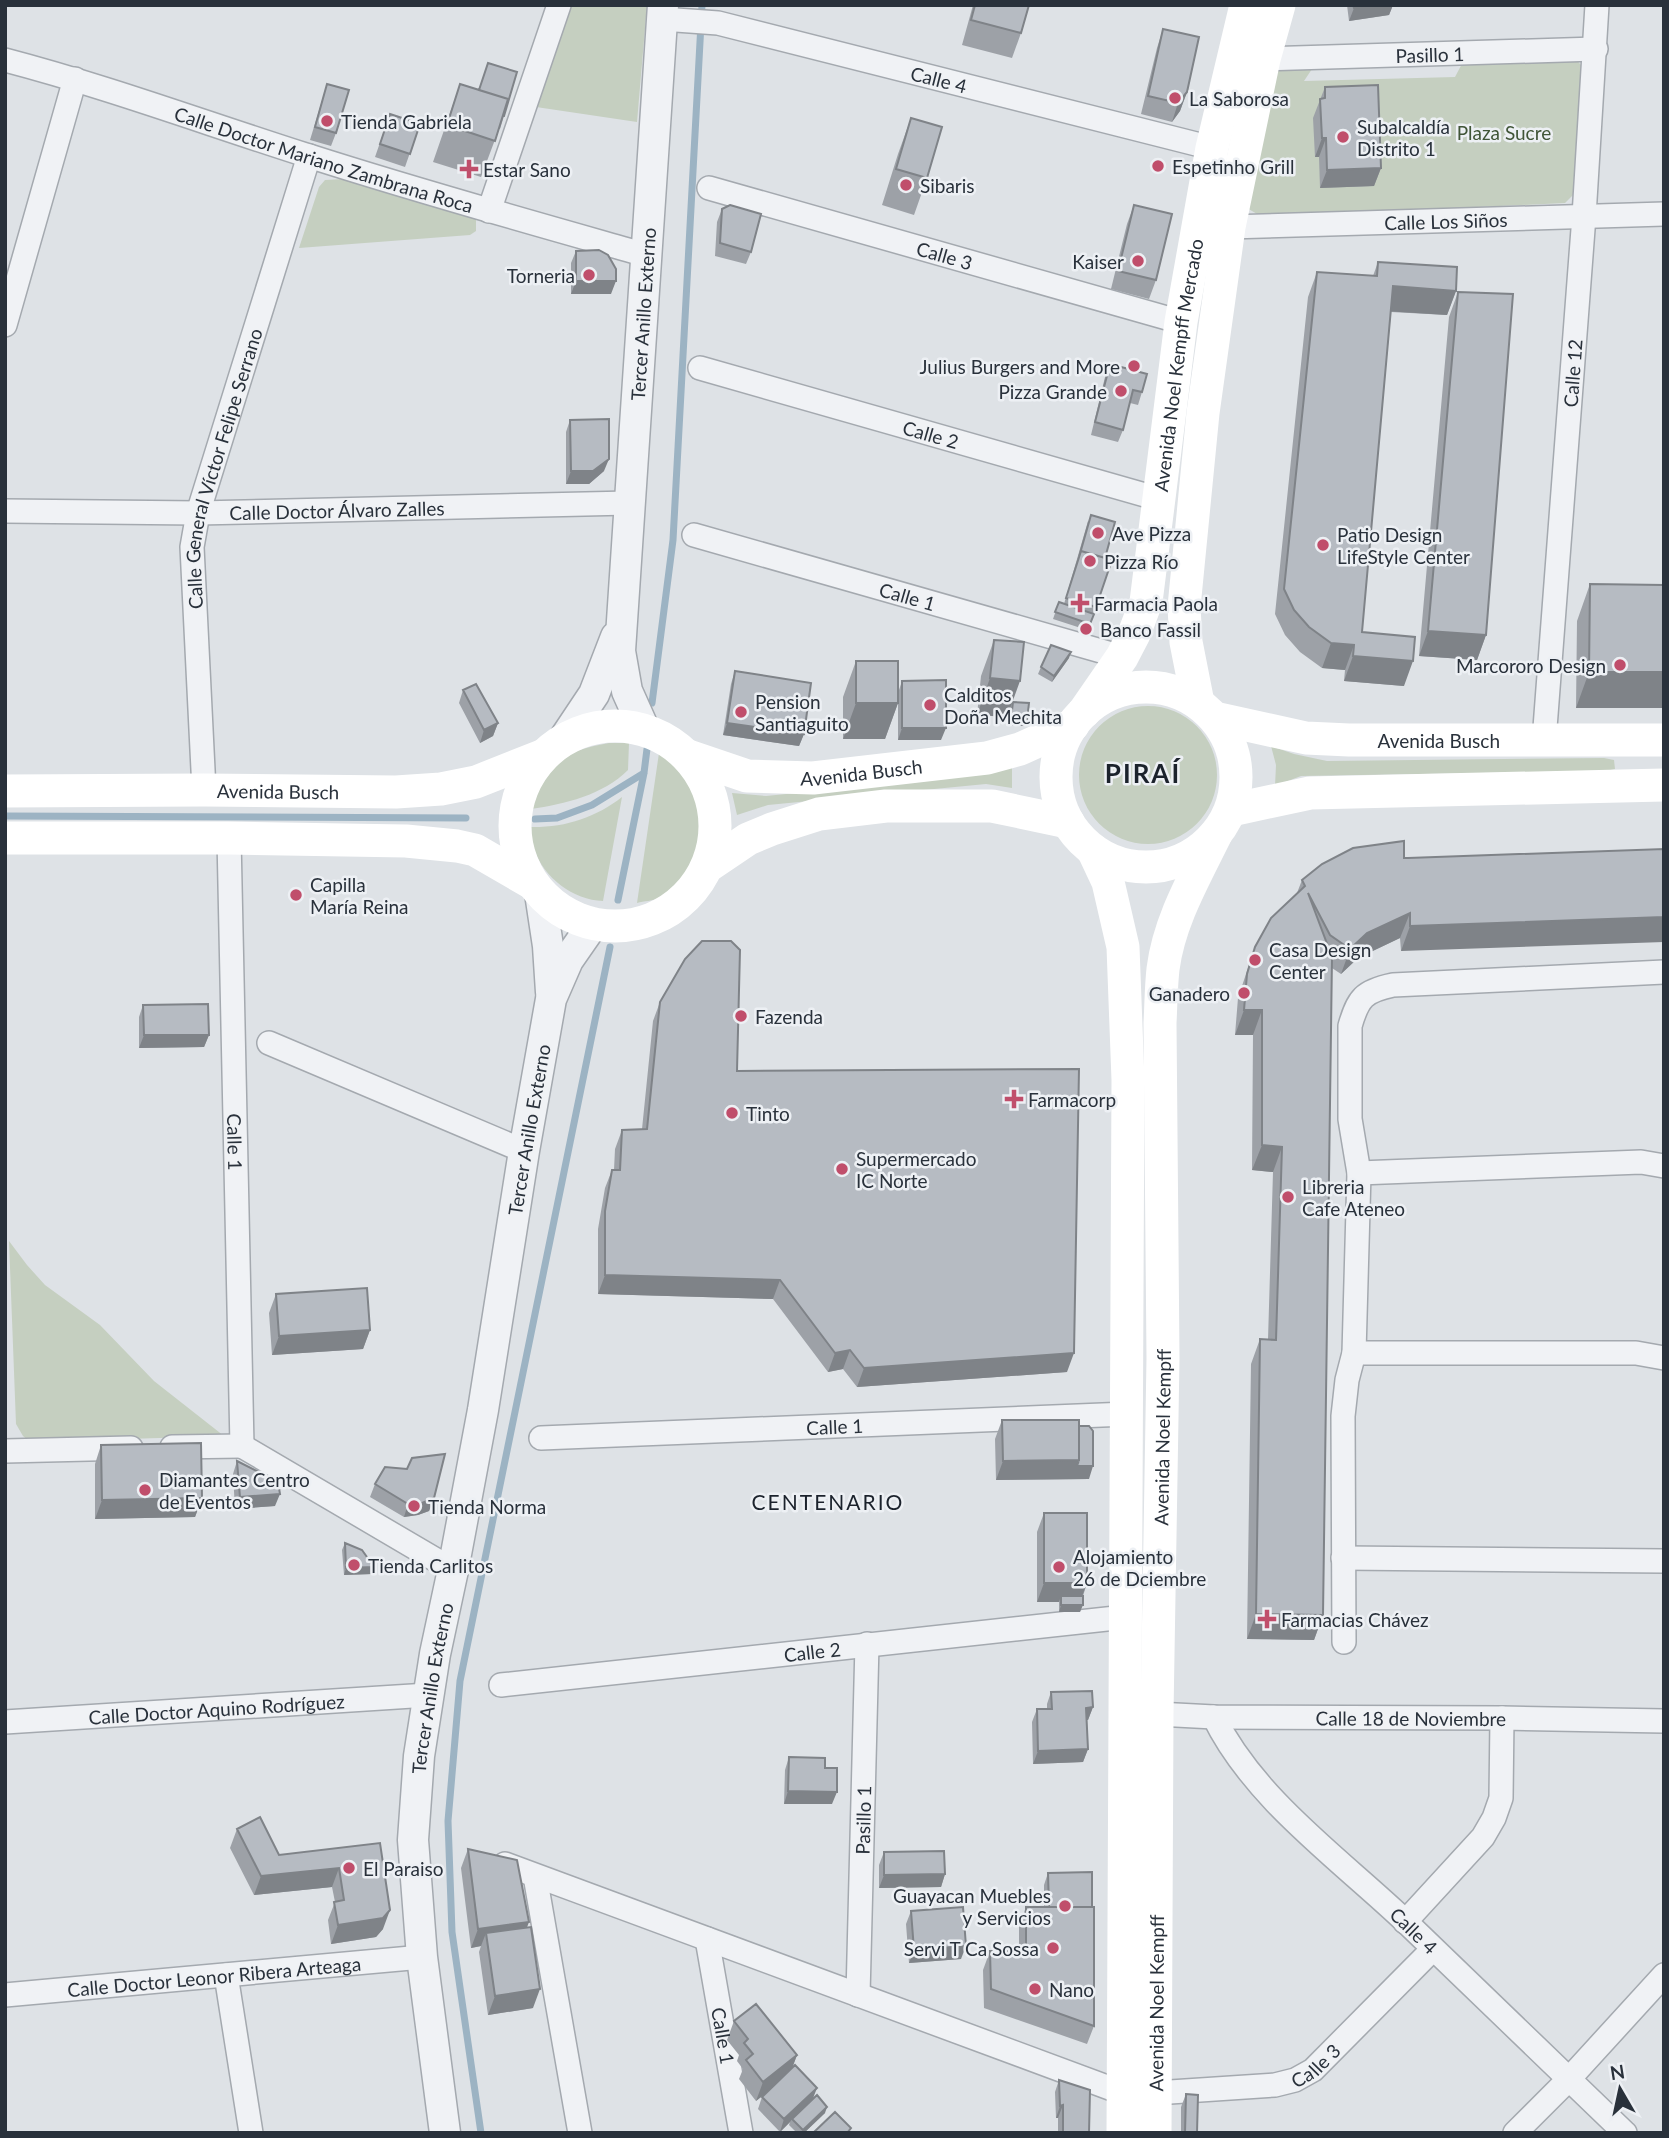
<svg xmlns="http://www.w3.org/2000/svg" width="1669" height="2138" viewBox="0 0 1669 2138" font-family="Lato,sans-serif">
<rect width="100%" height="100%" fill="#dee2e6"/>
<path fill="#c5cfc0" d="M569,5H647L637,122L536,107Z
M1572,55L1581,65L1575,193L1565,203L1262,217L1247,208L1271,74L1285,63H1316L1304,81L1455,77L1465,58Z
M344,179L476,219V231L470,235L299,248L319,187L325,180Z
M1079 775a69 69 0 1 1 138 0a69 69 0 1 1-138 0Z
M609,743H629L628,770C603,795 565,804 531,809C533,801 534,790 538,782C552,756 581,748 609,743Z
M1271,746L1294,754L1327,761L1604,758L1614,760L1615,769L1606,771L1301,776L1275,786L1276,765Z
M659,753C664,754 670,756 674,759C715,790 706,878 659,898C653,901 644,901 637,903Z
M1012,767V788L986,784L768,805L737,815L732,793L766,796L986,774Z
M622,797L603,901C573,900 544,878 534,849C531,842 531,834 529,827C564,828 595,818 622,797Z
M9,1241L27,1265L45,1285L100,1325L154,1381L224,1436L30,1442L23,1436L16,1424Z"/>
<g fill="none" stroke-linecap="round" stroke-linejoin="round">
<path stroke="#9cb3c3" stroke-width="7" d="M652,703L673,540L702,5
M5,816L466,818
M535,819L557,818L592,805L644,773
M618,900L644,773L647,749
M481,2133L452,1932L448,1821L460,1681L610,947"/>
<defs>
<g id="minor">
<path id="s1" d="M662,19L718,23L1212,148"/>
<path id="s2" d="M1264,59L1596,49"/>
<path id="s3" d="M5,60C108,87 208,124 309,156C421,192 533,223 646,255"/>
<path id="s4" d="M709,188L1181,322"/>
<path d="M489,211L559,5"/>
<path id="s5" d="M1229,227L1664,214"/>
<path d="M5,325L75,79"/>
<path id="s6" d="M700,368L1159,499"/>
<path id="s7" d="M5,511L198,513L629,503"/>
<path id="s8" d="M694,535L1122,657"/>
<path id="s9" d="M1544,741L1584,216L1597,5"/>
<path id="s10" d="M204,790L192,547L198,513L309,156"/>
<path id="s11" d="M229,838L242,1446"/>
<path d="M269,1043L524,1151"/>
<path d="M1359,1173L1641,1162L1664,1166"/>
<path d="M1354,1353H1636L1664,1358"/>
<path id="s12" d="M541,1438L1127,1414"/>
<path d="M242,1446L453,1570"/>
<path d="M172,1447L242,1446"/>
<path d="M5,1451L131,1448"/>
<path d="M1343,1558L1664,1561"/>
<path d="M1344,1642L1343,1416L1347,1380L1354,1353L1359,1173L1350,1119V1026C1358,998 1364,991 1393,985L1664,972"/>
<path id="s13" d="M501,1685L1125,1617"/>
<path id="s14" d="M1157,1714L1214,1717L1502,1718L1664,1721"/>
<path id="s15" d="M1214,1717C1254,1799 1341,1860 1406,1922C1479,1993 1552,2063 1625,2133"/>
<path id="s16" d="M5,1722L428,1695"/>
<path d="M505,1864L1123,2093"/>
<path d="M535,1876L580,2133"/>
<path d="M1405,1922L1483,1837L1494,1818L1501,1798L1502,1718"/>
<path id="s17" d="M707,1939L741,2133"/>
<path d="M226,1975L251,2133"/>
<path id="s18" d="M5,1995L422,1957"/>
<path id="s19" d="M858,1995L867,1644"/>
<path id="s20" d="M1155,2093L1275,2085L1295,2080L1313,2070L1433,1949"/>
<path d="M1515,2133L1569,2079L1664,1975"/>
</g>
<g id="tertiary">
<path id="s21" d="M644,729L627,691L620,651L663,5"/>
<path d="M564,739L594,694L616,637"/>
<path d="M540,893L548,946L551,992"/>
<path id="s22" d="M445,2133L422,1957L413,1840L419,1756L435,1654L453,1570L483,1410L524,1151L551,999L568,960L593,924"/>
</g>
</defs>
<use href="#minor" stroke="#a4a9af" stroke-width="26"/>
<use href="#tertiary" stroke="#a4a9af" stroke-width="33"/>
<use href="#minor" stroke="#f0f2f5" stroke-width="23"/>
<use href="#tertiary" stroke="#f0f2f5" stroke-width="30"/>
<g stroke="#fff" stroke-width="33">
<circle cx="1146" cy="777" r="90"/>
<path d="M1198,703L1186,642L1184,607L1203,413L1229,227L1264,59L1279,5"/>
<path id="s23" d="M1084,712L1122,657L1134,634L1146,602L1181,322L1212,148L1246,5"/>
<path id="s24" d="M1215,718L1306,738L1349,740H1664"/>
<circle cx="615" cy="826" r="100"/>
<path id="s25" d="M688,756L747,776L813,778L987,758L1020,749L1073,725"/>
<path id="s26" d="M5,791L204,790L396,792L441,789L476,782L544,755"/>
<path d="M1231,810L1310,793L1664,785"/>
<path d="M5,838H229L406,841L457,846L475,850L532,883"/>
<path d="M1093,850L1108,882L1123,947L1128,1080L1123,2133"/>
<path d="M708,866L748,839L772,829L819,814L886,806H992L1068,822"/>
<path id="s27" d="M1155,2133L1157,1714L1163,1358L1160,1023C1161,1005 1161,987 1163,969C1169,921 1195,877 1216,834"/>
</g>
</g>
<path fill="#9da1a7" d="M973,5H1029L1021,33L1012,58L962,45Z
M1347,5H1393L1389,15L1349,21Z
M1163,29L1187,92L1180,111L1172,122L1141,114L1157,48Z
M488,63L504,116L500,129H499L481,177L433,162L460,84L479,90Z
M327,84L336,133L331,146L310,140Z
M1325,87L1381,168L1374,186L1320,188L1319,157H1315L1313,118Z
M390,114L420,124L405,167L375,157Z
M911,118L927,178L914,215L882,205L898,154Z
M1134,205L1156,280L1149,299L1111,289L1127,224Z
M722,209L751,252L746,264L715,256L717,222Z
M576,251L611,294H571V263Z
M1378,262L1456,291L1447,315L1391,312L1362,632L1404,686L1344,681L1345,670L1322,668L1300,652L1285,635L1275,614L1308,297L1317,272L1373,276Z
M1458,292L1486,635L1477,660L1419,656L1449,317Z
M1110,364L1142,392L1138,405L1130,403L1123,430L1118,442L1091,435L1105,377Z
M570,420L604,471L589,484H566V432Z
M1088,521L1105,558L1096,607L1087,630L1053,619L1059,602L1064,604Z
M1590,584L1664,585V708H1576L1577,621Z
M994,640L1013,702L1025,726L1009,725L1010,709L1007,717L977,715L981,676Z
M1069,658L1052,682L1038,674L1041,667Z
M856,661L898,693L902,681L941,740H898V703L885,739H843V697Z
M735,671L804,734L799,746L723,735L731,684Z
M463,690L498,723L493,736L480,743L459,703Z
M1664,849L1401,951L1400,938L1358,958L1341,974L1332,968L1323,1615L1314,1640L1247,1639L1251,1364L1260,1339L1268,1340L1273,1172L1252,1170L1253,1035H1235L1238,998L1255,947L1297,893L1302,880L1404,858Z
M660,1002L737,1071L1067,1372L857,1387L843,1369L828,1372L773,1299L598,1294V1229L605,1188L612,1170H614L615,1149L622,1130L642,1129L653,1021Z
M143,1005L209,1035L204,1047L139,1048V1017Z
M276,1294L370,1330L363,1349L272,1355L269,1313Z
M1002,1420L1079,1426L1089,1479L996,1480L995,1439Z
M101,1445L202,1498L195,1517L95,1519V1464Z
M237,1461L275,1506L235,1509L233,1474Z
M375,1484L434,1498L429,1511L418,1515L404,1517L370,1497Z
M1044,1513L1087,1583L1083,1596L1080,1612H1059V1602H1037V1532Z
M345,1543L372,1574L344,1575L342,1550Z
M1051,1692L1093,1707L1088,1720H1087L1088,1749L1083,1762L1033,1764L1032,1722L1037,1709H1047V1704Z
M789,1757L825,1768L832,1804H784L785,1770Z
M237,1829L279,1855L380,1843L383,1929L376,1937L331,1944L328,1920L335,1902L332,1887L254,1895L230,1848Z
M468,1849L527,1927L533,2008L488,2015L479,1952L481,1946L471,1948L461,1868Z
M884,1852L945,1874L941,1887L879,1888V1865Z
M1048,1873L1094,2026L1087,2044L984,2008L983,1970L990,1951H1019V1926L1026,1907H1044V1885Z
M911,1911L961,1959L909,1963L906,1924Z
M734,2021L797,2055L792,2068L825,2113L804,2133H797L789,2125L790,2122L780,2132L758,2109L762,2097L768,2091L756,2101L739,2079L743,2069L737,2061L739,2055L727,2040Z
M1059,2080L1089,2133H1058V2118H1056L1055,2092Z
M1186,2094L1197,2133H1181V2107Z"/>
<path fill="#7f8388" d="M1373,5H1393L1389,15L1349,21L1354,8Z
M1187,92L1180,111L1172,122L1178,103Z
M1322,138H1326L1319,157H1315Z
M1381,168L1374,186L1320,188L1327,170Z
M576,281H616L611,294H571Z
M1393,286L1456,291L1447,315L1384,311Z
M609,459L604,471L589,484H566L571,471Z
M1428,631L1486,635L1477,660L1419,656Z
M1331,643L1354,645L1345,670L1322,668Z
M1071,652L1069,658L1052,682L1054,676Z
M1353,656L1413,661L1404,686L1344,681Z
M1589,672H1664V708H1576Z
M990,678L1020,681L1007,717L977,715Z
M856,703H898L885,739H843Z
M1011,719L1027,720L1025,726L1009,725Z
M498,723L493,736L480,743L484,730Z
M727,723L804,734L799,746L723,735Z
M902,728H946L941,740H898Z
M1410,913L1400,938L1358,958L1341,974L1350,949L1367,933Z
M1664,917V942L1401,951L1410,926Z
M1244,1010H1262L1253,1035H1235Z
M144,1035H209L204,1047L139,1048Z
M1262,1145L1282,1147L1273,1172L1252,1170Z
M605,1275L780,1280L773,1299L598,1294Z
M370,1330L363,1349L272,1355L279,1336Z
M850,1350L843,1369L828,1372L835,1353Z
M1074,1353L1067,1372L857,1387L864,1368Z
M1079,1460L1093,1466L1089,1479L996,1480L1003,1461Z
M280,1494L275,1506L235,1509L240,1497Z
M202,1498L195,1517L95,1519L102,1500Z
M434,1498L429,1511L418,1515L404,1517L408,1504Z
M374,1567L372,1574L344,1575L346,1568Z
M1044,1583H1087L1080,1602L1061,1596L1059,1602H1037Z
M1061,1605H1083L1080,1612H1059Z
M1256,1614L1323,1615L1314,1640L1247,1639Z
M1093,1707L1088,1720H1082L1086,1708Z
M1088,1749L1083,1762L1033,1764L1038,1751Z
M788,1791L837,1792L832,1804H784Z
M339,1868L332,1887L254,1895L261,1876Z
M945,1874L941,1887L879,1888L884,1875Z
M390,1910L383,1929L376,1937L331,1944L338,1925Z
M529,1922L522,1941L486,1933L481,1946L471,1948L478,1929Z
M966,1946L961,1959L909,1963L914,1950Z
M540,1989L533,2008L488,2015L495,1996Z
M797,2055L790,2074L756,2101L763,2082Z
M817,2088L812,2101L792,2119L790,2122L780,2132L784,2119Z
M1063,2105L1058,2118H1056L1060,2106Z
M827,2107L825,2113L804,2133H802L803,2130Z"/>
<path fill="#b6bbc2" stroke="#7f8388" stroke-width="2" d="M975,5H1029L1021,33L971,20Z
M1353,5H1373L1354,8Z
M1163,29L1199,37L1187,92L1178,103L1148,96Z
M488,63L517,72L504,116H503L508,99L479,90Z
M327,84L349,90L336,133L315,127Z
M460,84L508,99L495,141L447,125Z
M1378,85L1381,168L1327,170L1326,138H1322L1320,99L1325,98V87Z
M390,114L420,124L410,154L380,144Z
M911,118L942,127L927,178L896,169Z
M730,205L761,214L751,252L720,243L722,209Z
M1134,205L1172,214L1156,280L1118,271Z
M599,250L608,255L616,269V281H576V251Z
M1378,262L1457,267L1456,291L1393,286L1362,632L1415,637L1413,661L1353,656L1354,645L1331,643L1309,627L1294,610L1284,589L1317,272L1377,276Z
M1458,292L1513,294L1486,635L1428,631Z
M1110,364L1147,374L1142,392L1133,390L1123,430L1095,422Z
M609,419V459L593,471H571L570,420Z
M1091,515L1115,522L1105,558L1081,551L1079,557Z
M1081,551L1112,560L1096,607L1066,598Z
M1590,584L1664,585V672H1589Z
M1059,602L1094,614L1090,624L1055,612Z
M994,640L1024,642L1020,681L990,678Z
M1051,645L1071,652L1054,676L1041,667Z
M856,661H898V703H856Z
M735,671L811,683L804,734L727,723Z
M946,680V728H902V681Z
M476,684L498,723L484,730L463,690Z
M1013,702L1029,703L1027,720L1011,719Z
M1404,841V858H1408L1664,849V917L1410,926V913L1367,933L1350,949L1330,935L1308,893L1332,957L1323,1615L1256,1614L1260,1339L1276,1340L1282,1147L1262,1145V1010H1244L1247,974L1255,947L1271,918L1305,886L1302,880L1322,864L1353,848Z
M702,941H731L740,950L737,1071L1079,1069L1074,1353L864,1368L850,1350L835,1353L780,1280L605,1275V1211L612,1170H620L622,1130L647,1129L660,1002L685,959Z
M208,1004L209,1035H144L143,1005Z
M367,1288L370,1330L279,1336L276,1294Z
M1002,1420H1079V1460L1003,1461Z
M1079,1426H1089L1093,1431V1466H1077L1079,1460Z
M201,1443L202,1498L102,1500L101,1445Z
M445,1454L434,1498L422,1503L408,1504L375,1484L385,1467L407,1469L412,1458Z
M237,1461L278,1482L280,1494L240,1497Z
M1044,1513H1087V1583H1044Z
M345,1543L362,1550L374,1567L346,1568Z
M1061,1596H1083V1605H1061Z
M1092,1691L1093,1707L1086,1708L1088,1749L1038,1751L1037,1709H1052L1051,1692Z
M789,1757L825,1758V1768H837V1792L788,1791Z
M260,1817L279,1855L380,1843L390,1910L383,1918L338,1925L334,1902L344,1900L339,1868L261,1876L237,1829Z
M468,1849L517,1860L529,1922L478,1929Z
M944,1851L945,1874L884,1875V1852Z
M1092,1872V1907H1049L1048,1873Z
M963,1907L966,1946L914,1950L911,1911Z
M1026,1907H1094V2026L991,1989L990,1951H1026Z
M531,1927L540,1989L495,1996L486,1933Z
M756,2004L797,2055L763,2082L746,2060L753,2054L744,2043L748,2039L734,2021Z
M795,2065L817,2088L784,2119L762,2097Z
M1059,2080L1090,2090L1089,2133H1063V2105L1060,2106Z
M1186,2094L1198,2095L1197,2133H1185Z
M817,2095L827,2107L803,2130L792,2119Z
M835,2112L851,2128L847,2133H813Z"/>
<g fill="#c04e6b" stroke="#edf0f4" stroke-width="2.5">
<circle cx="1175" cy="98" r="7"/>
<circle cx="327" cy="121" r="7"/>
<circle cx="1343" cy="137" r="7"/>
<circle cx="1158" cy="166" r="7"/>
<path d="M465.5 158.5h7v7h7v7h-7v7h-7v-7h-7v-7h7z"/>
<circle cx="906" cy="185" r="7"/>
<circle cx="1138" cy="261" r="7"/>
<circle cx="589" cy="275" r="7"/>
<circle cx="1134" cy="366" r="7"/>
<circle cx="1121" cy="391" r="7"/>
<circle cx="1098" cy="533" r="7"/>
<circle cx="1323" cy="545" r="7"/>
<circle cx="1090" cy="561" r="7"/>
<path d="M1076.5 592.5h7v7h7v7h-7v7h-7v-7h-7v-7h7z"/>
<circle cx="1086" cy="629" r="7"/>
<circle cx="1620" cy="665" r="7"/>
<circle cx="930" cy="705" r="7"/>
<circle cx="741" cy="712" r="7"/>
<circle cx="296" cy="895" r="7"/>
<circle cx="1255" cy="960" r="7"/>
<circle cx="1244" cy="993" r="7"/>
<circle cx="741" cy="1016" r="7"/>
<path d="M1010.5 1088.5h7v7h7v7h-7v7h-7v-7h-7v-7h7z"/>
<circle cx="732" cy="1113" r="7"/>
<circle cx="842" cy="1169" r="7"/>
<circle cx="1288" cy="1197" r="7"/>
<circle cx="145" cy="1490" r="7"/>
<circle cx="414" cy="1506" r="7"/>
<circle cx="354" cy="1565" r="7"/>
<circle cx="1059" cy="1567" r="7"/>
<path d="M1263.5 1608.5h7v7h7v7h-7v7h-7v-7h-7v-7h7z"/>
<circle cx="349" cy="1868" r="7"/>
<circle cx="1065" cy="1906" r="7"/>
<circle cx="1053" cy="1948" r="7"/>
<circle cx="1035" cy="1989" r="7"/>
</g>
<g text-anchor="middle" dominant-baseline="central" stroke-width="5" stroke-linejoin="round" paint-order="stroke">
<g font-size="19" fill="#29313b" stroke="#edf0f4">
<text stroke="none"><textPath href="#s2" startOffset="166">Pasillo 1</textPath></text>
<text stroke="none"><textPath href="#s1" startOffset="284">Calle 4</textPath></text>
<text stroke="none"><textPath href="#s3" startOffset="334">Calle Doctor Mariano Zambrana Roca</textPath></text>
<text stroke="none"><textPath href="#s5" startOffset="217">Calle Los Siños</textPath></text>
<text stroke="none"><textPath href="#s4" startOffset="245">Calle 3</textPath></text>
<text stroke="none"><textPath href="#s21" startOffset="420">Tercer Anillo Externo</textPath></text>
<text stroke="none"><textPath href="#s23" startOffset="366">Avenida Noel Kempff Mercado</textPath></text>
<text stroke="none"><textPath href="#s9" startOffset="369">Calle 12</textPath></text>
<text stroke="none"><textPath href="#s6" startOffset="240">Calle 2</textPath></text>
<text stroke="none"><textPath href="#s10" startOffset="326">Calle General Víctor Felipe Serrano</textPath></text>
<text stroke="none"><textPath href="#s7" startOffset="332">Calle Doctor Álvaro Zalles</textPath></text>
<text stroke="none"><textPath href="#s8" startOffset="222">Calle 1</textPath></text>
<text stroke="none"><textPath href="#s24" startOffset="226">Avenida Busch</textPath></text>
<text stroke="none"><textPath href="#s25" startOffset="177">Avenida Busch</textPath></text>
<text stroke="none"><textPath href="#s26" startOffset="273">Avenida Busch</textPath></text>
<text stroke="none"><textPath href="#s22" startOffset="1015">Tercer Anillo Externo</textPath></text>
<text stroke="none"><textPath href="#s11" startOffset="304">Calle 1</textPath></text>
<text stroke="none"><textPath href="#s12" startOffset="294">Calle 1</textPath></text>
<text stroke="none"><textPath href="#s27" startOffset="696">Avenida Noel Kempff</textPath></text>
<text stroke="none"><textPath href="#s13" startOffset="313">Calle 2</textPath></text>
<text stroke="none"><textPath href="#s22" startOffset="448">Tercer Anillo Externo</textPath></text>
<text stroke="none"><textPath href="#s16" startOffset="212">Calle Doctor Aquino Rodríguez</textPath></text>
<text stroke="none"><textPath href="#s14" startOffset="254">Calle 18 de Noviembre</textPath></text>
<text stroke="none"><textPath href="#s19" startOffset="175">Pasillo 1</textPath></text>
<text stroke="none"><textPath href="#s15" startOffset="294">Calle 4</textPath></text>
<text stroke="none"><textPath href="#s18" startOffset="210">Calle Doctor Leonor Ribera Arteaga</textPath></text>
<text stroke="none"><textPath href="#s27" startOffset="130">Avenida Noel Kempff</textPath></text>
<text stroke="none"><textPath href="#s17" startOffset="98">Calle 1</textPath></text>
<text stroke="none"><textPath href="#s20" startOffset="166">Calle 3</textPath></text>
</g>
<g font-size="19" fill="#29313b" stroke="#edf0f4" text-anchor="start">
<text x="1189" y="98">La Saborosa</text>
<text x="341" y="121">Tienda Gabriela</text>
<text x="1357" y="126">Subalcaldía<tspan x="1357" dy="22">Distrito 1</tspan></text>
<text x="1172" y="166">Espetinho Grill</text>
<text x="483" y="169">Estar Sano</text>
<text x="920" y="185">Sibaris</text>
<text x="1124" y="261" text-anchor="end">Kaiser</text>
<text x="575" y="275" text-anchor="end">Torneria</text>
<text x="1120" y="366" text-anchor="end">Julius Burgers and More</text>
<text x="1107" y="391" text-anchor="end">Pizza Grande</text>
<text x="1112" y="533">Ave Pizza</text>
<text x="1337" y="534">Patio Design<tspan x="1337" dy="22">LifeStyle Center</tspan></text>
<text x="1104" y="561">Pizza Río</text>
<text x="1094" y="603">Farmacia Paola</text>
<text x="1100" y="629">Banco Fassil</text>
<text x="1606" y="665" text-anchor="end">Marcororo Design</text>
<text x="944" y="694">Calditos<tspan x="944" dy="22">Doña Mechita</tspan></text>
<text x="755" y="701">Pension<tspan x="755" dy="22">Santiaguito</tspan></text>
<text x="310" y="884">Capilla<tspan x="310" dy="22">María Reina</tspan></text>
<text x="1269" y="949">Casa Design<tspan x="1269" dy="22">Center</tspan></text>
<text x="1230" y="993" text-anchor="end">Ganadero</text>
<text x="755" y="1016">Fazenda</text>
<text x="1028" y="1099">Farmacorp</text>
<text x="746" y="1113">Tinto</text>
<text x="856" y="1158">Supermercado<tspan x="856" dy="22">IC Norte</tspan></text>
<text x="1302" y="1186">Libreria<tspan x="1302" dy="22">Cafe Ateneo</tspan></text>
<text x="159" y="1479">Diamantes Centro<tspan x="159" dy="22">de Eventos</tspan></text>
<text x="428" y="1506">Tienda Norma</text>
<text x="1073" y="1556">Alojamiento<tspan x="1073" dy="22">26 de Dciembre</tspan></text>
<text x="368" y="1565">Tienda Carlitos</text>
<text x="1281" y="1619">Farmacias Chávez</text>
<text x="363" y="1868">El Paraiso</text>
<text x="1051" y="1895" text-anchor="end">Guayacan Muebles<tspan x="1051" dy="22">y Servicios</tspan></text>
<text x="1039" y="1948" text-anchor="end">Servi T Ca Sossa</text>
<text x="1049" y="1989">Nano</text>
</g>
<g font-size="19" fill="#405537" stroke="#edf0f4">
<text x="1504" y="132">Plaza Sucre</text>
</g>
<g font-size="21" letter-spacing="2" fill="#1b222c" stroke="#edf0f4">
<text x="828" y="1501">CENTENARIO</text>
</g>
<g font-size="26" font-weight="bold" letter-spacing="2" fill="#1b222c" stroke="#edf0f4">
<text x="1143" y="773">PIRAÍ</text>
</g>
</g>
<rect width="1669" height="2138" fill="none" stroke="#29313b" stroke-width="14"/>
<g transform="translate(1620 2089) rotate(351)" stroke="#edf0f4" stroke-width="5" paint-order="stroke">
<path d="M0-5L12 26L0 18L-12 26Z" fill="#29313b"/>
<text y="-10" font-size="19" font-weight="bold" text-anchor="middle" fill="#29313b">N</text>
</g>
</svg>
